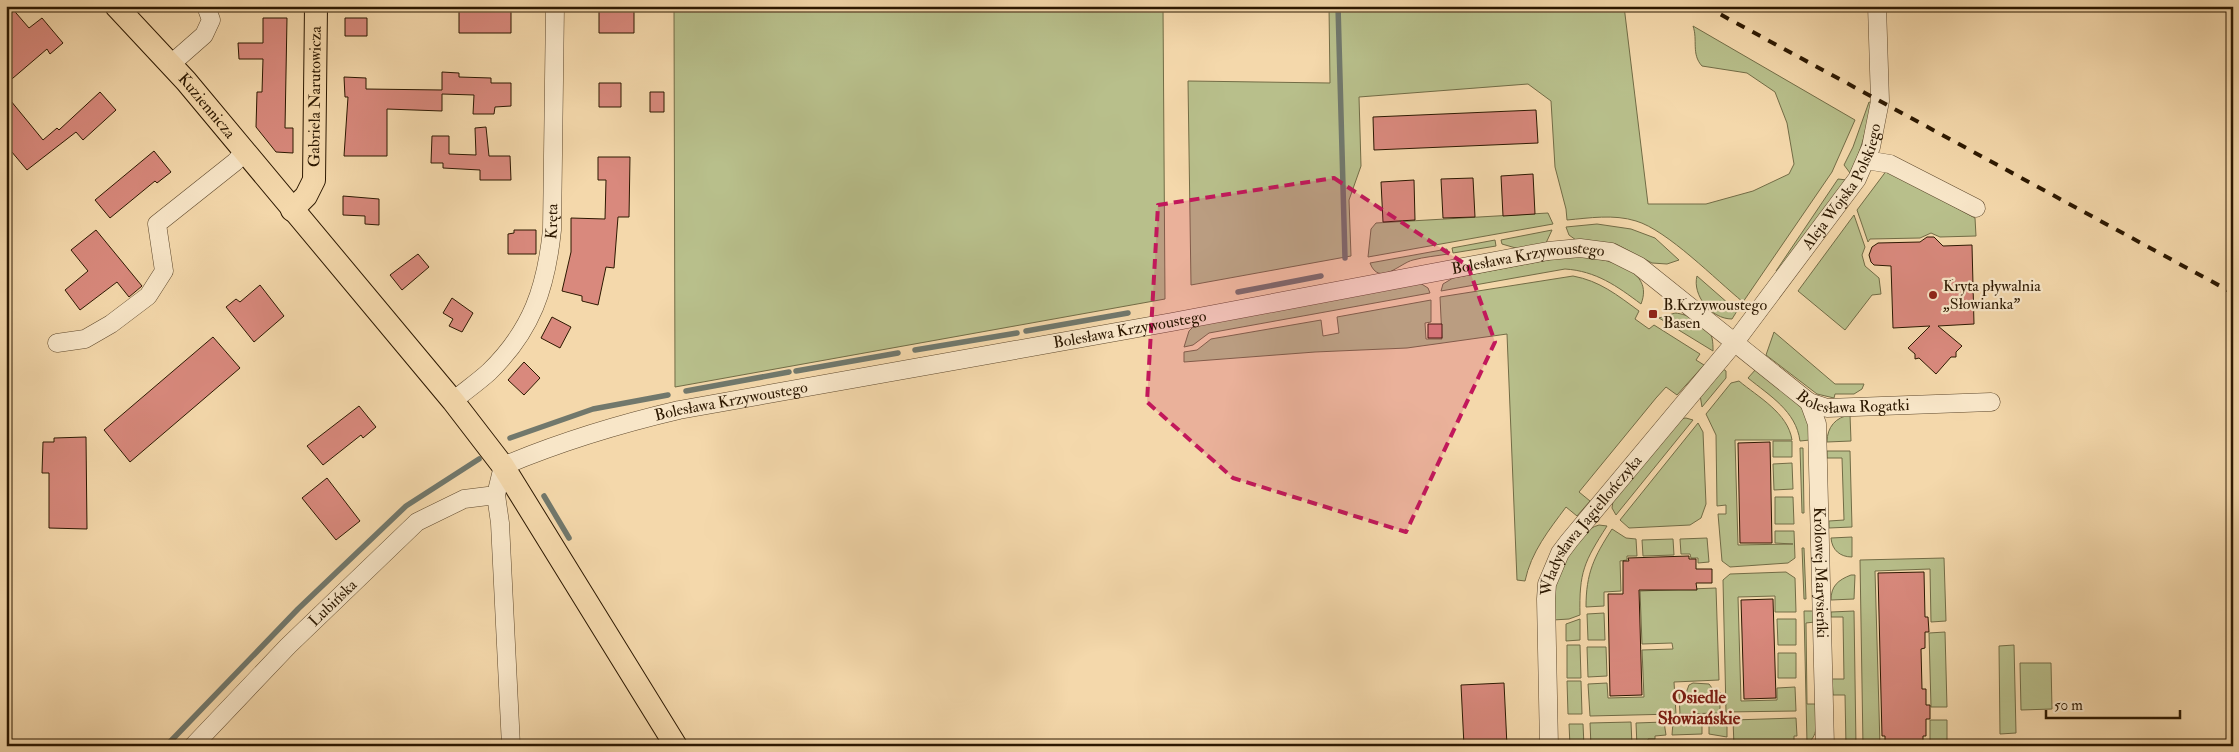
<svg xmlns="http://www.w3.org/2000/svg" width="2239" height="752" viewBox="0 0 2239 752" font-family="'IM FELL Double Pica',serif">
<rect width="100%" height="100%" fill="#f4d8ab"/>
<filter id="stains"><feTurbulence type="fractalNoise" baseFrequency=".004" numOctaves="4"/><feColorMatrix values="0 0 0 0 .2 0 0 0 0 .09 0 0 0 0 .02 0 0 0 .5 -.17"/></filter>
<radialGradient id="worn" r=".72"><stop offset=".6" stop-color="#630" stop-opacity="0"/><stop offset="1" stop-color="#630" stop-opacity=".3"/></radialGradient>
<path fill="#b8bf8b" stroke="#726c46" d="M674,6H1163L1165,299L675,387Z
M1329,6H1624L1648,204H1706L1753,191L1789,174L1794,164L1787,123L1775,92L1747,73L1702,66C1691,54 1698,40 1693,26L1855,120L1832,172L1743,302C1716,280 1667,230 1636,221C1614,214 1589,218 1567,220L1566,209L1555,167L1551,101L1528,84L1359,97L1361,166L1349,200L1351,256L1191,285L1188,81L1330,83Z
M1869,102L1872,103C1866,128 1862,151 1850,173L1844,165L1853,147Z
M1887,170L1975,218L1976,236L1940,237L1931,233L1920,238L1870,239L1868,242L1857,210Z
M1838,179L1847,180L1780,273L1776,271Z
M1548,213L1553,224L1368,257L1371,229L1376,223Z
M1854,215L1865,247L1862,255L1865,266L1879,278L1881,294L1872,295L1845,330L1798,291Z
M1597,224L1631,229L1655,238L1679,260L1667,264L1652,263L1616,244L1576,240L1569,235L1566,227Z
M1552,230L1546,243L1519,249L1502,244L1501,240Z
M1495,240L1496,246L1453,253L1452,248Z
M1447,249L1448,254C1436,256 1424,257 1413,260C1400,263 1379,287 1370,263Z
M1584,256C1607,260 1655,269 1641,304C1617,286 1596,271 1565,269L1441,291L1443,284L1453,278L1558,258Z
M1573,276C1600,281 1617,295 1639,311L1635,319L1649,329L1654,325L1700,354L1696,360L1704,365L1677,395L1666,387L1656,398L1579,492L1590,501L1577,516L1566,507C1549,530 1531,552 1525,581L1517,580L1507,334L1407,348L1315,352L1184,362V352L1197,350L1211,339L1321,320L1323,336L1339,333L1337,317L1431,300V322L1425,323L1426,339H1442L1440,297Z
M1697,276L1737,311L1732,319C1711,319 1692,295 1697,276Z
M1420,283L1428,288L1430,293L1209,333L1193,345L1184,347L1189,331L1194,326Z
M1675,313C1688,314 1708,324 1712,338C1713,342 1713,347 1713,351L1659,318Z
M1774,332L1835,384H1864L1862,389L1854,394H1835L1834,398L1817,394L1766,355Z
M1723,369L1726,371V378L1702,407L1700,395Z
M1756,369L1802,407L1808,417L1810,440L1800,441C1796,411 1770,396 1748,378Z
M1739,381C1758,397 1788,413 1792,440H1735L1738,545L1793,544L1775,543V531H1794L1795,558L1788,563L1730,567L1722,561L1718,514H1726V505L1717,506L1716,435L1706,414L1731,383Z
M1850,415L1851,441L1827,442C1827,427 1836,417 1850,415Z
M1686,418L1693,420L1616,515L1612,508L1613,501L1679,419Z
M1698,423L1703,432L1706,504L1701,518L1690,525L1629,528L1620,520Z
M1773,441H1792V457H1773Z
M1800,448H1803L1804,513H1802Z
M1827,451H1850L1852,527L1829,528V521L1844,520L1842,458H1827Z
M1792,463L1793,489L1774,490L1773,464Z
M1775,497H1793L1794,524H1775Z
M1599,525L1607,526C1584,562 1579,572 1580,615L1569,619L1553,620C1553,612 1551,604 1553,596C1557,574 1575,531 1599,525Z
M1612,529L1626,538L1636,539L1637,556H1627V560L1620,561L1621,591L1604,592V606L1586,607C1586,573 1594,557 1612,529Z
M1852,537V557C1840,557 1832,550 1831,538Z
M1707,538L1709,562L1698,563V558H1691L1690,554H1681L1680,539Z
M1673,539L1674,555L1643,556L1642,540Z
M1802,548H1804L1806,599H1804Z
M1944,558L1946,621L1931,622L1930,569L1875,571L1880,746H1863L1860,560Z
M1786,572L1795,578L1796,612H1775V596L1738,597L1741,701L1777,700V688L1795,687L1796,711L1726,712L1723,580L1730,574Z
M1851,575H1855L1854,599L1831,600C1831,586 1838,580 1851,575Z
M1716,588L1719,680L1674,682L1676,714L1590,716L1588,684L1607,683L1608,698L1644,697L1642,650L1673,649L1672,643L1642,644L1640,591Z
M1804,611H1815V622L1806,623L1807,704H1816C1816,717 1820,736 1807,743Z
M1854,611L1856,746H1846L1845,695H1833L1832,679H1844L1843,617H1831V612Z
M1604,613L1605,640H1588L1587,614Z
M1580,619V640L1566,641V624Z
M1777,619H1796V645H1778Z
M1945,632L1947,707H1931L1929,633Z
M1567,645H1580L1581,678H1567Z
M2014,645L2016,733L2000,734L1999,646Z
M1587,647H1606L1607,676L1588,677Z
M1778,653H1796V678H1778Z
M2020,663H2051L2052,709L2021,710Z
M1567,681H1581L1582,714H1568Z
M1693,683L1709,684L1715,692H1720V713L1680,714L1679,694L1686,693L1689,685Z
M1796,718L1797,736H1794V741L1797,742V745L1734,746L1733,720Z
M1709,720H1727V737L1709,734Z
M1930,720H1947V746H1930Z
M1702,721V734L1672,735L1673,722Z
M1631,722L1632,746H1591L1590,723Z
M1664,722L1666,735L1655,736V739H1648V746H1637L1636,723Z
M1569,724H1583L1584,746H1570Z"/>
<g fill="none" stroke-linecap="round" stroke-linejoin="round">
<path stroke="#71786c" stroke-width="5.5" d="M1338,6L1345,258
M1238,292L1321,276
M1026,331L1128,313
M915,350L1017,333
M796,371L898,353
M686,391L789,372
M510,438L593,409L668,395
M544,496L569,538
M166,746L298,609L406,506L479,459"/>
</g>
<path fill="#d9897d" stroke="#2c1801" d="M6,6H10L29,28L42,18L63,43L50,54L47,49L6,84Z
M459,6L511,9V33H459Z
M599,9L634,10V33H599Z
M263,18H287L285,128H293V153L276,152L256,127L257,92H262L263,59H239L238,43H263Z
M345,18H367V36H345Z
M442,72L459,73V77L491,78V83H511V106L495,107L494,114H473L474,95L442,94V111L387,109V156H344L348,97H345L344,77L366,78V89L442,90Z
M599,83H621V107H599Z
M100,92L116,110L83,140L76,132L27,170L6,145V95L43,140L57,128L59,130Z
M650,92H664V112H650Z
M1536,110L1538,143L1374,150L1373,117Z
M486,127L489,156H510L511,180H480V170L443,168V163H431L432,136H449V154L476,155L475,128Z
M154,151L171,172L157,183L155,181L110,218L95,200Z
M598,157H630L629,217H618L614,268L606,267L598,305L582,301V296L562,291L571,252V218L605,219L606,180H598Z
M1533,174L1535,214L1503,216L1501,176Z
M1473,178L1475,217L1443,218L1441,179Z
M1414,180L1415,220L1383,222L1381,182Z
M343,196L379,199V225L365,224V216L343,215Z
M96,230L142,286L129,297L117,282L80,310L65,290L88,271L71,250Z
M514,230H536V254H508V234L514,233Z
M1927,237H1934L1943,246L1972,245L1974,324L1938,326L1962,346L1956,352V357H1951L1936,374L1919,358L1915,359V354L1908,348L1930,326L1893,328L1891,266L1874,265L1871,262L1869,255L1872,247L1878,243L1920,242Z
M418,254L429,267L402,290L390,275Z
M260,285L284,316L254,342L226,307L236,299L240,302Z
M452,298L473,313L462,332L449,326L453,319L443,313Z
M552,317L571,327L560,348L541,338Z
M1428,324H1442V338H1428Z
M213,337L240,368L130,462L104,430Z
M524,362L540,378L524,395L508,380Z
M359,406L376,427L363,438L361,435L323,465L307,446Z
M86,437L87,529L49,528V473H42L43,442H54V438Z
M1770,442L1772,543H1740L1738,443Z
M327,478L360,521L336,540L302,498Z
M1689,556V559H1696V569H1712V583H1696L1697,590H1639L1642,695L1610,696L1608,594H1623V561H1629L1628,558Z
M1924,572L1925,617H1928L1929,632H1925V648L1921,649L1922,689H1926V705H1930V719H1926V736H1923V746H1885V736H1882L1878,573Z
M1773,599L1776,698L1744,699L1741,600Z
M1504,683L1507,746H1464L1461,685Z"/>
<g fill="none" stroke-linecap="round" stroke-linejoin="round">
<defs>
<g id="minor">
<path d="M171,64L204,35L211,20L206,6"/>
<path d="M1866,160L1890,164L1976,208"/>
<path d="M57,343L85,339L111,324L148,296L164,271L157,224L235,162L244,152"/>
<path id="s1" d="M453,401C465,391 478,382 489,372C532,330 546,288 552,230L555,6"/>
<path id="s2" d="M1809,402L1817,424L1825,746"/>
<path d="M496,495L500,523L511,746"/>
<path id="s3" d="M193,746L288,646L417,522L464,499L496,495L503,466C560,442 619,424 679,410L1172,322L1548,251L1580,248L1611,252L1639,266L1809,402L1827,408L1991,402"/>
<path id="s4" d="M1549,746L1546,599L1547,584L1560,553L1569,541L1735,342L1857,179L1871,147L1880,101L1877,6"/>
</g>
<g id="major">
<path id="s5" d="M116,6L186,81L453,401L503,466L676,746"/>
<path id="s6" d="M292,210L306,196L314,180L316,6"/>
</g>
</defs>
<use href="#minor" stroke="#5e482c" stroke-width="19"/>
<use href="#major" stroke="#2c1801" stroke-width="24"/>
<use href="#minor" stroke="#f8e6c8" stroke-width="18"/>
<use href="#major" stroke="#f4d8ab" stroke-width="22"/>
<path stroke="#2c1801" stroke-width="4" stroke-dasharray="9 9" stroke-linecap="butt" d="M1705,6L2233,293"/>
</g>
<path fill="#c2185b" fill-opacity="0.2" stroke="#c2185b" stroke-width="4" stroke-dasharray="10 6" stroke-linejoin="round" d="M1334,178L1468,266L1495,342L1406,532L1233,478L1147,402L1158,205Z"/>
<g fill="#8f2418" stroke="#f8e6c8" stroke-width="2">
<circle cx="1933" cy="295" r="5"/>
<rect x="1648" y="309" width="10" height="10" rx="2.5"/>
</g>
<g text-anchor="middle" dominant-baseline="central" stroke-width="4.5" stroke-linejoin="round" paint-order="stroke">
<g font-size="16" fill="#2c1801" stroke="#f8e6c8">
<text stroke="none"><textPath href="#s6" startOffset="121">Gabriela Narutowicza</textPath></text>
<text stroke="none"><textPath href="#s5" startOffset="135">Kuziennicza</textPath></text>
<text stroke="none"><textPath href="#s4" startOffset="660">Aleja Wojska Polskiego</textPath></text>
<text stroke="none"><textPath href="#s1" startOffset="214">Kręta</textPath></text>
<text stroke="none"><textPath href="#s3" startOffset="1479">Bolesława Krzywoustego</textPath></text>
<text stroke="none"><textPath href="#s3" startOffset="1074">Bolesława Krzywoustego</textPath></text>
<text stroke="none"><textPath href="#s3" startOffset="1856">Bolesława Rogatki</textPath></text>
<text stroke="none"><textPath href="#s3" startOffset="669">Bolesława Krzywoustego</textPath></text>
<text stroke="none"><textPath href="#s4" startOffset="235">Władysława Jagiellończyka</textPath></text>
<text stroke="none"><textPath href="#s2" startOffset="172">Królowej Marysieńki</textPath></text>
<text stroke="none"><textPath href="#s3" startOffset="200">Lubińska</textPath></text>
</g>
<g font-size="16" fill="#2c1801" stroke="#f8e6c8" text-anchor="start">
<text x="1943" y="286">Kryta pływalnia<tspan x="1943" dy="18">„Słowianka”</tspan></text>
<text x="1663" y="305">B.Krzywoustego<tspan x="1663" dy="18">Basen</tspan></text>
</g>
<g font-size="18" font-weight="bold" fill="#7a1f14" stroke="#f8e6c8">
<text x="1699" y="697">Osiedle<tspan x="1699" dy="21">Słowiańskie</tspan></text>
</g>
</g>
<rect width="2239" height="752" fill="none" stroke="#f4d8ab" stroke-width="25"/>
<rect x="8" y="8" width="2224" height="737" fill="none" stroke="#2c1801" stroke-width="2.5"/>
<rect x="12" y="12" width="2214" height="727" fill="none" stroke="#2c1801"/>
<path d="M2046 710v8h134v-8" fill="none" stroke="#2c1801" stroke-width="2.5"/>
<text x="2054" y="710" font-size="15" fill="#2c1801" stroke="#f8e6c8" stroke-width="4" paint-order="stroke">50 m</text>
<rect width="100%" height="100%" filter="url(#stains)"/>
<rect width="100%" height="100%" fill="url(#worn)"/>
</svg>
